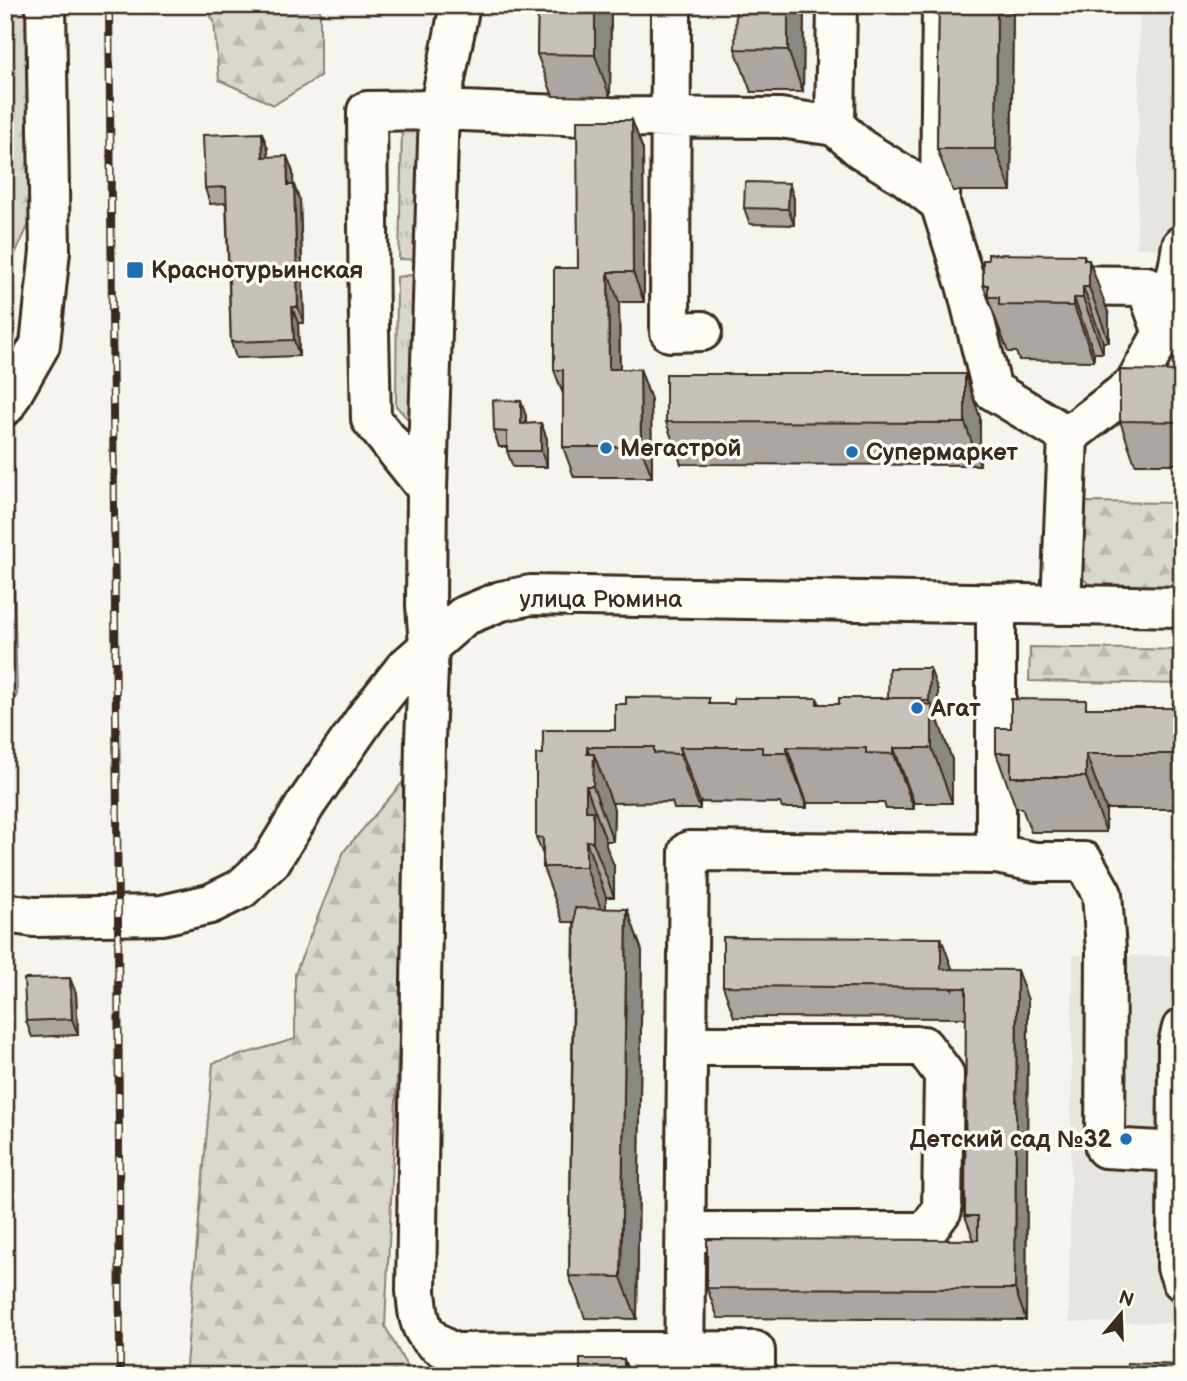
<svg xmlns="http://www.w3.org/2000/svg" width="1187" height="1381" viewBox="0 0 1187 1381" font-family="'Balsamiq Sans',sans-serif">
<defs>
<pattern id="grass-tufts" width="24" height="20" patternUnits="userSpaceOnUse" patternTransform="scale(1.75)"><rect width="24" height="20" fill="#dad6d0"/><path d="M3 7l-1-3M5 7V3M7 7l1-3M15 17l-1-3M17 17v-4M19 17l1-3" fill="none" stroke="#bcb8b2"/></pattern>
<pattern id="forest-firs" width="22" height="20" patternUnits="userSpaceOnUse" patternTransform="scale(1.75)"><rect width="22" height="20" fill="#dad6d0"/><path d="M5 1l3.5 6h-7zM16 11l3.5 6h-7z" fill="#bcb8b2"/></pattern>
</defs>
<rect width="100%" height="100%" fill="#f5f4ee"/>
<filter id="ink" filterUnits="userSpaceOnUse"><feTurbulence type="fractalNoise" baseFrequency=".0143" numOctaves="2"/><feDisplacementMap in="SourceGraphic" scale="14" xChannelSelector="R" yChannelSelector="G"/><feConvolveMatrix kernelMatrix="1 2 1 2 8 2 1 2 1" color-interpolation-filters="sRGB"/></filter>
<g filter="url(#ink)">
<path fill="#e7e5df" d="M1140,5H1182V249L1137,248Z
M1073,955L1182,956V1323L1069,1322Z"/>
<path fill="url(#grass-tufts)" stroke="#8a8077" stroke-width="2" d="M414,126L424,133L423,260L399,259L402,127Z
M420,274L417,429L396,406L397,277Z"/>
<path fill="url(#forest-firs)" stroke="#8a8077" stroke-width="2" d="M5,5H37L41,199L13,258L5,331Z
M203,5H320V76L274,105L219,80L214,21Z
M1081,502L1182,503V588L1092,587L1080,576Z
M13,551L17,694L5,723V553Z
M1030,647L1182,650V684L1029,681Z
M403,782L405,914L385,1326L412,1376H185L213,1063L295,1039V974L344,851Z"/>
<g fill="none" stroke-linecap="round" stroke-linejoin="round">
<defs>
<path id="minor" d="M460,5L439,110L427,489L426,605L429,645L425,740L416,1291C419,1326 421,1338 454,1353L755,1351V1376
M671,5L670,332L702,331
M835,126L837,5
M940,203L942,5
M1045,285L1146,286L1163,333
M5,406L40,345L50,251L46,5
M427,489L371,419L369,332L367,111L439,110L610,117L780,118L835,126L861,149L905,176L940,203L966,285L992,390L1068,436
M996,603V854L1035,862H1084L1102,894L1106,950L1105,1148L1179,1152
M1061,605L1068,436L1134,385L1163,333L1179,264L1182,245
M1182,1028L1178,1044L1177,1267L1182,1281
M686,1232H926L942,1210L944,1074L923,1046H687
M684,1375L689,851L996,854"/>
<path id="major" d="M5,913L34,917L162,915L210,904L241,889L271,861L306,804L367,716L405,668L464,616L501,601L531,595L1182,607"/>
</defs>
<use href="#minor" stroke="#3b2a1e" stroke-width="44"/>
<use href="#major" stroke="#3b2a1e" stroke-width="44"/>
<use href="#minor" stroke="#fdfcf7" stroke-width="38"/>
<use href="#major" stroke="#fdfcf7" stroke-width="38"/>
<defs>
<path id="rail" d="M109,5L118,917L120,1376"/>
</defs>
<use href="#rail" stroke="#3b2a1e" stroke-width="8"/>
<use href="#rail" stroke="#fdfcf7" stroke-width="5" stroke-dasharray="16" stroke-linecap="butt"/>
</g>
<path fill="#aba6a1" stroke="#3b2a1e" stroke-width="2" d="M538,5H611L610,97L553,96L537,54Z
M804,5L803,92H751L735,49Z
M939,5H1013L1011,191H953L937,149Z
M632,120L643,150L644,302H619L620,369H640L651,400L652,477H574L563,447V394L554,370L578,268Z
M262,133L268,149V157L293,172V185L300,201L304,323H298L299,356L236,358L231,342L226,203L210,204L205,188Z
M789,183L794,199V225L750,224L744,208Z
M1086,260L1109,315V342H1103V353H1094V361L1019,360L1016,352H1008L983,285Z
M1182,371V464H1135L1120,421Z
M526,416V424L541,423L547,439V467H513L507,451V447H499L494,431Z
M980,417V465L681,464L666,422Z
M938,691V720L952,760V803H914V809H886L884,803H807V808H782L780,803L700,802V809H674L672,802L611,803L614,809L613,841H606V846L614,866V897H606V909H627L642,951L637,1319L585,1318L569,1276L574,922H563L543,867V855L536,837L543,754L615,730L712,704H734L817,698L820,704H839Z
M1089,708H1182V809H1106V832H1031L1022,808H1016L996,753L1011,728Z
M941,938L952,969L1028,1000L1026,1320L718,1318L707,1288L974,1240L965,1216L966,1018L734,1017L723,986Z
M76,993L78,1035L32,1037L26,1021Z"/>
<path fill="#8b8783" stroke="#3b2a1e" stroke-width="2" d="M595,5H611L610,97L595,55Z
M788,5H804L803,92L788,50Z
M997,5H1013L1011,191L996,149Z
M632,120L643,150L644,302L633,272Z
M262,133L268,149L269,173L263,157Z
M287,156L293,172L294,201L288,185Z
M789,183L794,199V225L788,209Z
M294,185L300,201L304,323L298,307Z
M1084,255L1089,269V260L1109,315V342L1089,287L1084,260Z
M608,272L619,302L620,400L609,369Z
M1083,287L1103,342V353L1083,298Z
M1074,298L1094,353V361L1074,306Z
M292,307L298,323L299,356L294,340Z
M640,369L651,400L652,477L641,447Z
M965,374L980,417V465L965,423Z
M521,401L526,416V440L521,424Z
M541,423L547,439V467L541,451Z
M930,668L938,691V720L952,760V803L932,748L922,704L921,698L932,728V708L929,701Z
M587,747L593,767L594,754L614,809L613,841L593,786L587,754Z
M680,747L700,802V809L680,754Z
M787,747L807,803V808L787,753Z
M894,748L914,803V809L894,754Z
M1086,754L1106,809V832L1086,777Z
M586,786L606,841V846L614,866V897L593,842L586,811Z
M586,841L606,897V923L586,867Z
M627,909L642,951L637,1319L621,1277Z
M941,938L952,968V988L941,969Z
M1017,970L1028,1000L1026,1320L1015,1289Z
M70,978L76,993L78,1035L72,1019Z
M624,1359L630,1376H624Z"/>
<path fill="#c7c1bb" stroke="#3b2a1e" stroke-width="2" d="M538,5H595V55L537,54Z
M736,5H788V50L735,49Z
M939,5H997L996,149H937Z
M577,120H632L633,272H608L609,369H640L641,447H563V370H554V268H578Z
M262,133L263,157L287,156L288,185H294L298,307H292L294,340L231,342L226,187L205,188L203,135Z
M745,182L789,183L788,209L744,208Z
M988,254L1084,255V260H1089V287H1083V298H1074V306L999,305V297H988V285H983V260H988Z
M1120,370L1182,371V422L1120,421Z
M666,374H965V423L666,422Z
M493,400L521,401V424L541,423V451H507V432L494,431Z
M889,668H930L929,701H922L921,698H888Z
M626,697L709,698V704H734V698H817V704H839V698H921L922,704L932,705V748H894V754L866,753V748L787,747V753H762V747H680V754L654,753V747H587V754H594L593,786H586V811H593V842L586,841V867H543V838L536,837V754H543V730H615V704H626Z
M1011,699L1086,700V708H1182V754H1086V777H1011V753H996V728H1011Z
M575,908L627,909L621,1277L569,1276Z
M723,937L941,938V969L1017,970L1015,1289L707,1288V1239L978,1240V1216H965L966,988L723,986Z
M70,978L72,1019L26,1021L24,979Z
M1181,1166H1182V1203H1181Z
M580,1359H624V1376H580Z
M1127,1363L1182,1365V1376H1049V1373L1126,1375Z
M705,1368L729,1370V1376H704Z"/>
</g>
<g fill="#1f6fb2" stroke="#fdfcf7" stroke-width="2.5">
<rect x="126" y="261" width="18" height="18" rx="3.5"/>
<circle cx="606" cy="448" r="7"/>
<circle cx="852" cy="452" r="7"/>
<circle cx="917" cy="708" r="7"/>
<circle cx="1126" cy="1139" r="7"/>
</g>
<g text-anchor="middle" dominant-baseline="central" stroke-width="7" stroke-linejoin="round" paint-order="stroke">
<g font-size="24" font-weight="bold" fill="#3b2a1e" stroke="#fdfcf7" text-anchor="start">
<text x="151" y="270">Краснотурьинская</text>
<text x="620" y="448">Мегастрой</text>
<text x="866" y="452">Супермаркет</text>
<text x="931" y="708">Агат</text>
<text x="1112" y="1139" text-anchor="end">Детский сад №32</text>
</g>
<g font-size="24" fill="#3b2a1e" stroke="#fdfcf7">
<text x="601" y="599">улица Рюмина</text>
</g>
</g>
<rect width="1187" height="1381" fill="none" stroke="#fdfcf7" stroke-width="28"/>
<rect x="14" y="14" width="1159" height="1353" fill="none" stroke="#3b2a1e" stroke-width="2.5" filter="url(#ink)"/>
<g transform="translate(1121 1314) rotate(19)" stroke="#fdfcf7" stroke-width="5" paint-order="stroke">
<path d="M0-5L12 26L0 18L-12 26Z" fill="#3b2a1e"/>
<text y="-10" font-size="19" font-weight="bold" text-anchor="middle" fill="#3b2a1e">N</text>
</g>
</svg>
